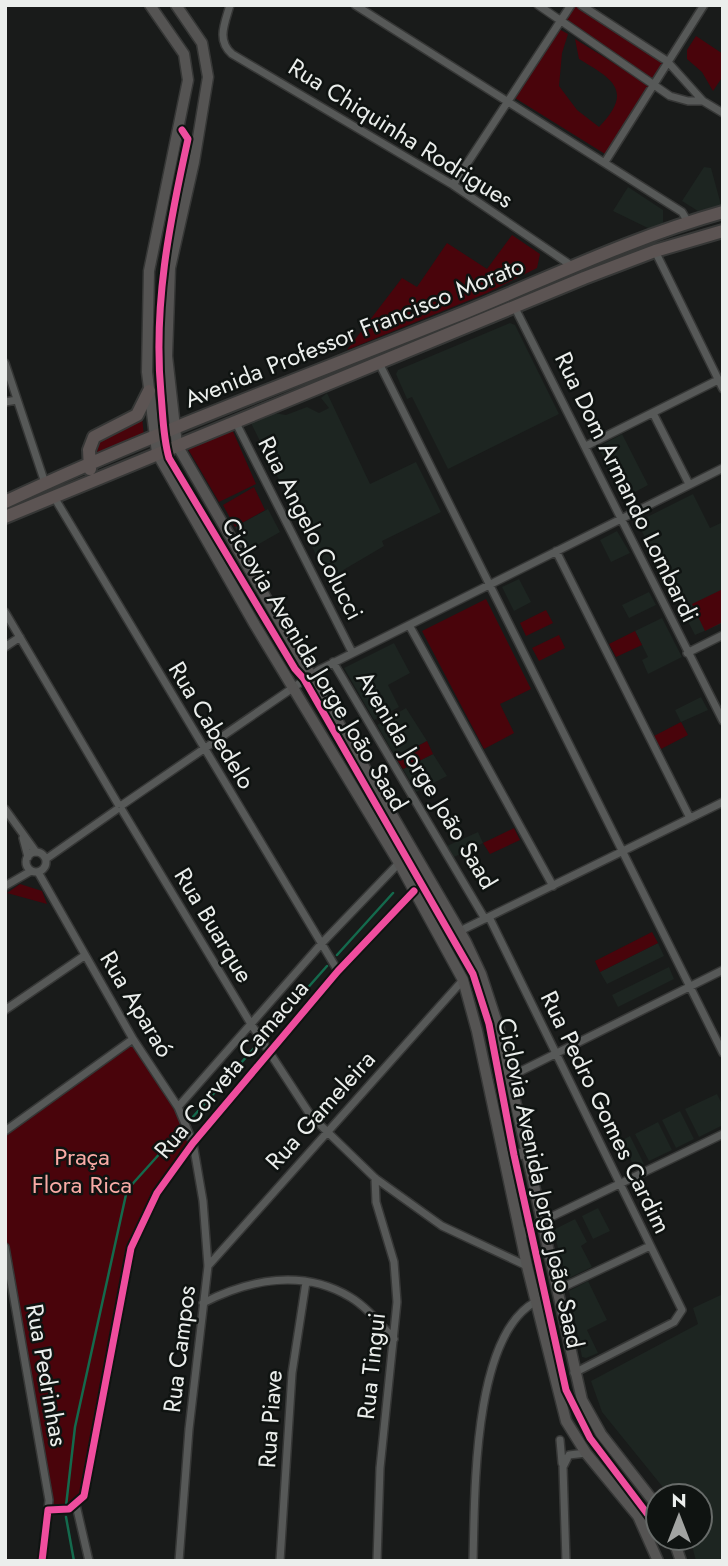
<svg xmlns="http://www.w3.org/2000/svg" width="728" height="1566" viewBox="0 0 728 1566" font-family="Jost,sans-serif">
<rect width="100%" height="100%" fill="#191b1a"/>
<path fill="#1d2521" d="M704,167L711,168L721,205L698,211L682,201Z
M628,187L663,210V224L650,229L613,211Z
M510,323L515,325L559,414L448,469L412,397L407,399L396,374L398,370Z
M327,393L370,484L416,462L441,512L382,541L384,546L328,579L251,423L274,413L286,415L307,407L319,413L329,408L321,398Z
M622,434L648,485L624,498L598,447Z
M693,494L710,528L723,522V623L695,635L637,522Z
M268,509L280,532L248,550L235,527Z
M617,531L630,553L611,562L600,540Z
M519,579L531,602L514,611L502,587Z
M649,592L656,605L629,618L622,605Z
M662,618L682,657L648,674L642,660L648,657L635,631Z
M394,643L410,673L388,685L399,707L374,720L344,668Z
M701,697L708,710L681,722L675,710Z
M406,708L427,741L396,758L377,725Z
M433,754L447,776L416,792L403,769Z
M478,832L483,843L454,857L447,846Z
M658,943L664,956L607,984L600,972Z
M669,967L674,979L618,1007L612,995Z
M717,1094L723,1106V1125L699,1137L685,1109Z
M680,1111L694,1139L676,1148L662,1120Z
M658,1122L672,1150L649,1161L635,1134Z
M630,1136L644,1164L635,1168L621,1141Z
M598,1208L610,1231L593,1239L582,1216Z
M575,1219L587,1242L581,1246L592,1267L567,1279L553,1230Z
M588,1281L607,1320L587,1330L598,1353L586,1358L582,1357L569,1291Z
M723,1294V1561H696L690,1538H700V1496H670L602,1412L591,1381L698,1324L693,1308Z"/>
<path fill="#49040b" d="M571,5H581L667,61L653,84L559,22Z
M559,29L568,34L562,53L559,86L577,110L599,127C634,91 613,79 579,59L575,39L649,85L605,154L515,98Z
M696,36L723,54V76L713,91L702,72L687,59V50Z
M512,235L540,254L537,268L487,293L347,350L402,278L417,287L447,243L487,269Z
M142,418L144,436L97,454L98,439Z
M231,427L256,484L219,502L188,449Z
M254,487L265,510L235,527L223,505Z
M723,589V622L705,631L692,604Z
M486,599L531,689L500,704L514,733L484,749L422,631Z
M546,610L553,623L526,636L520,623Z
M635,631L642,645L616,657L609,644Z
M559,635L565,648L539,661L532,648Z
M681,722L688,735L661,749L654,736Z
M427,741L433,754L403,769L396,758Z
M514,828L520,840L490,854L483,843Z
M20,884L42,891L47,904L7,893Z
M652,932L658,943L600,972L595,961Z
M133,1039L162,1082L193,1143L169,1174L131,1248L84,1496L76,1505L48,1510L5,1247V1131Z"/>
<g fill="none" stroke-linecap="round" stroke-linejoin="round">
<path stroke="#146a4d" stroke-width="2.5" d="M337,955L393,893
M266,1035L327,966
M191,1119L256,1046
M66,1506L75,1427L127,1190L181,1130
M66,1517L74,1561"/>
<defs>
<path id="street" d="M230,5C225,23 216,40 232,54L453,185L572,266
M355,5L682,212L688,222
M538,5L670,96L688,101H703
M581,5L667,61L703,101L723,113
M605,162L704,5
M453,185L571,5
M655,251L723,389
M515,308L723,721
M5,363L45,483
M379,363L723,1053
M5,402L17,400
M653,413L689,484
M235,421L352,652
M586,446L718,380
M54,497L338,971
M556,551L690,818
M5,612L118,804
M409,625L553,886
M5,647L20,637
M687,653L723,635
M333,662L485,919
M122,805L319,670L723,468
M5,809L36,852
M122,810L251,1024L311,1116L375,1178L442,1226L527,1266
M23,838L28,857
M26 862a10 10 0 1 1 20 0a10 10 0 1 1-20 0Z
M46,859L116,810
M38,872L133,1039L178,1107L193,1143L203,1201L208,1266L189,1429L179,1561
M5,886L31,871
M489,917L682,1310L674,1322L574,1373
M460,931L723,802
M5,1010L84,956
M509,1077L723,970
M178,1107L322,943L399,863
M5,1131L133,1039
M375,1178L376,1202L394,1262L397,1302L380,1468L377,1561
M522,1238L528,1228L723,1134
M5,1247L49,1500L48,1510
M208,1266L463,980
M557,1290L650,1246
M203,1303C250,1279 303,1269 350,1297C367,1307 381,1325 394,1339
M560,1440L562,1463
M76,1505L89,1561
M42,1561L48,1510L69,1509L84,1496L131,1248L157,1193L193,1143L338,971L414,891
M280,1561L292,1373L306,1282
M473,1561C475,1496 472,1337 535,1302
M566,1561L563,1467L569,1455L586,1453"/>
<path id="secondary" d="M150,5L184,54L188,80L149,271L147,372L157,453L255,625L399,863L463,980L477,1031L527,1266L566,1421L586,1453L638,1516L658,1561
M176,5L202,43L208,77L194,162L170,268L167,356L177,445L466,942L481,974L499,1029L582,1400L601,1434L658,1507
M504,1157L526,1153
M673,1538L681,1561"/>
<path id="highway" d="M90,469L89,450L94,437L137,415L149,391
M5,502C152,433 305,377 456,316C545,280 630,238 723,212
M5,517L584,278L655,251L723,231"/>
</defs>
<use href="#street" stroke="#363736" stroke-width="10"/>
<use href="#secondary" stroke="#363736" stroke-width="13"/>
<use href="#highway" stroke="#363736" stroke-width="16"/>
<use href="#street" stroke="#575958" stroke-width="7"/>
<use href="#secondary" stroke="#555453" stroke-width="10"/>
<use href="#highway" stroke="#5c5453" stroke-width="12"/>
<defs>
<path id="cycleway" d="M182,130L188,139C169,225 153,306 161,394C163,416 163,437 169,458L295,669L304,679L473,974L489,1024L514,1155L566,1390L590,1438L658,1528
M42,1561L48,1510L69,1509L84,1496L131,1248L157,1193L193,1143L338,971L414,891"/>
</defs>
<use href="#cycleway" stroke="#0f1311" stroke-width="11"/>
<use href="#cycleway" stroke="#ef4d9e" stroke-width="7"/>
</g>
<g text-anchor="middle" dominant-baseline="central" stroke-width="5" stroke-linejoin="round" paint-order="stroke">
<g font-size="24" fill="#ebeeec" stroke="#0f1311">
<text transform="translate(401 133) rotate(32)">Rua Chiquinha Rodrigues</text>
<text transform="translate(354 332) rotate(-22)">Avenida Professor Francisco Morato</text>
<text transform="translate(627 487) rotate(64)">Rua Dom Armando Lombardi</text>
<text transform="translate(311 528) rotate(63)">Rua Angelo Colucci</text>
<text transform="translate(315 664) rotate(59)">Ciclovia Avenida Jorge João Saad</text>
<text transform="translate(212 725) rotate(59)">Rua Cabedelo</text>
<text transform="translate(427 780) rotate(59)">Avenida Jorge João Saad</text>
<text transform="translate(214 925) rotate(59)">Rua Buarque</text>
<text transform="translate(137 1004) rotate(59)">Rua Aparaó</text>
<text transform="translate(231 1069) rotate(-50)">Rua Corveta Camacua</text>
<text transform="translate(320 1110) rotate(-48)">Rua Gameleira</text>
<text transform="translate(606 1112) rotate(64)">Rua Pedro Gomes Cardim</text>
<text transform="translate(541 1183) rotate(78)">Ciclovia Avenida Jorge João Saad</text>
<text transform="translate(179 1349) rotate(-83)">Rua Campos</text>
<text transform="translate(371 1366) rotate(-84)">Rua Tingui</text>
<text transform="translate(47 1375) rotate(80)">Rua Pedrinhas</text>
<text transform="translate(270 1419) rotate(-86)">Rua Piave</text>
</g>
<g font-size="24" fill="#f9aba6" stroke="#0f1311">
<text x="82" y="1156">Praça<tspan x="82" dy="28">Flora Rica</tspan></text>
</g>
</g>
<rect width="728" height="1566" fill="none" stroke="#ebeeec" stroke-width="14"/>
<g transform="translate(679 1517)"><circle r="33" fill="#0f1311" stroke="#676b69" stroke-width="2"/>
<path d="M0-5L12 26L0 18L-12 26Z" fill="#a2a4a2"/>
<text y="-10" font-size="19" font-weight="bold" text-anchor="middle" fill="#ebeeec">N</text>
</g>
</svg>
